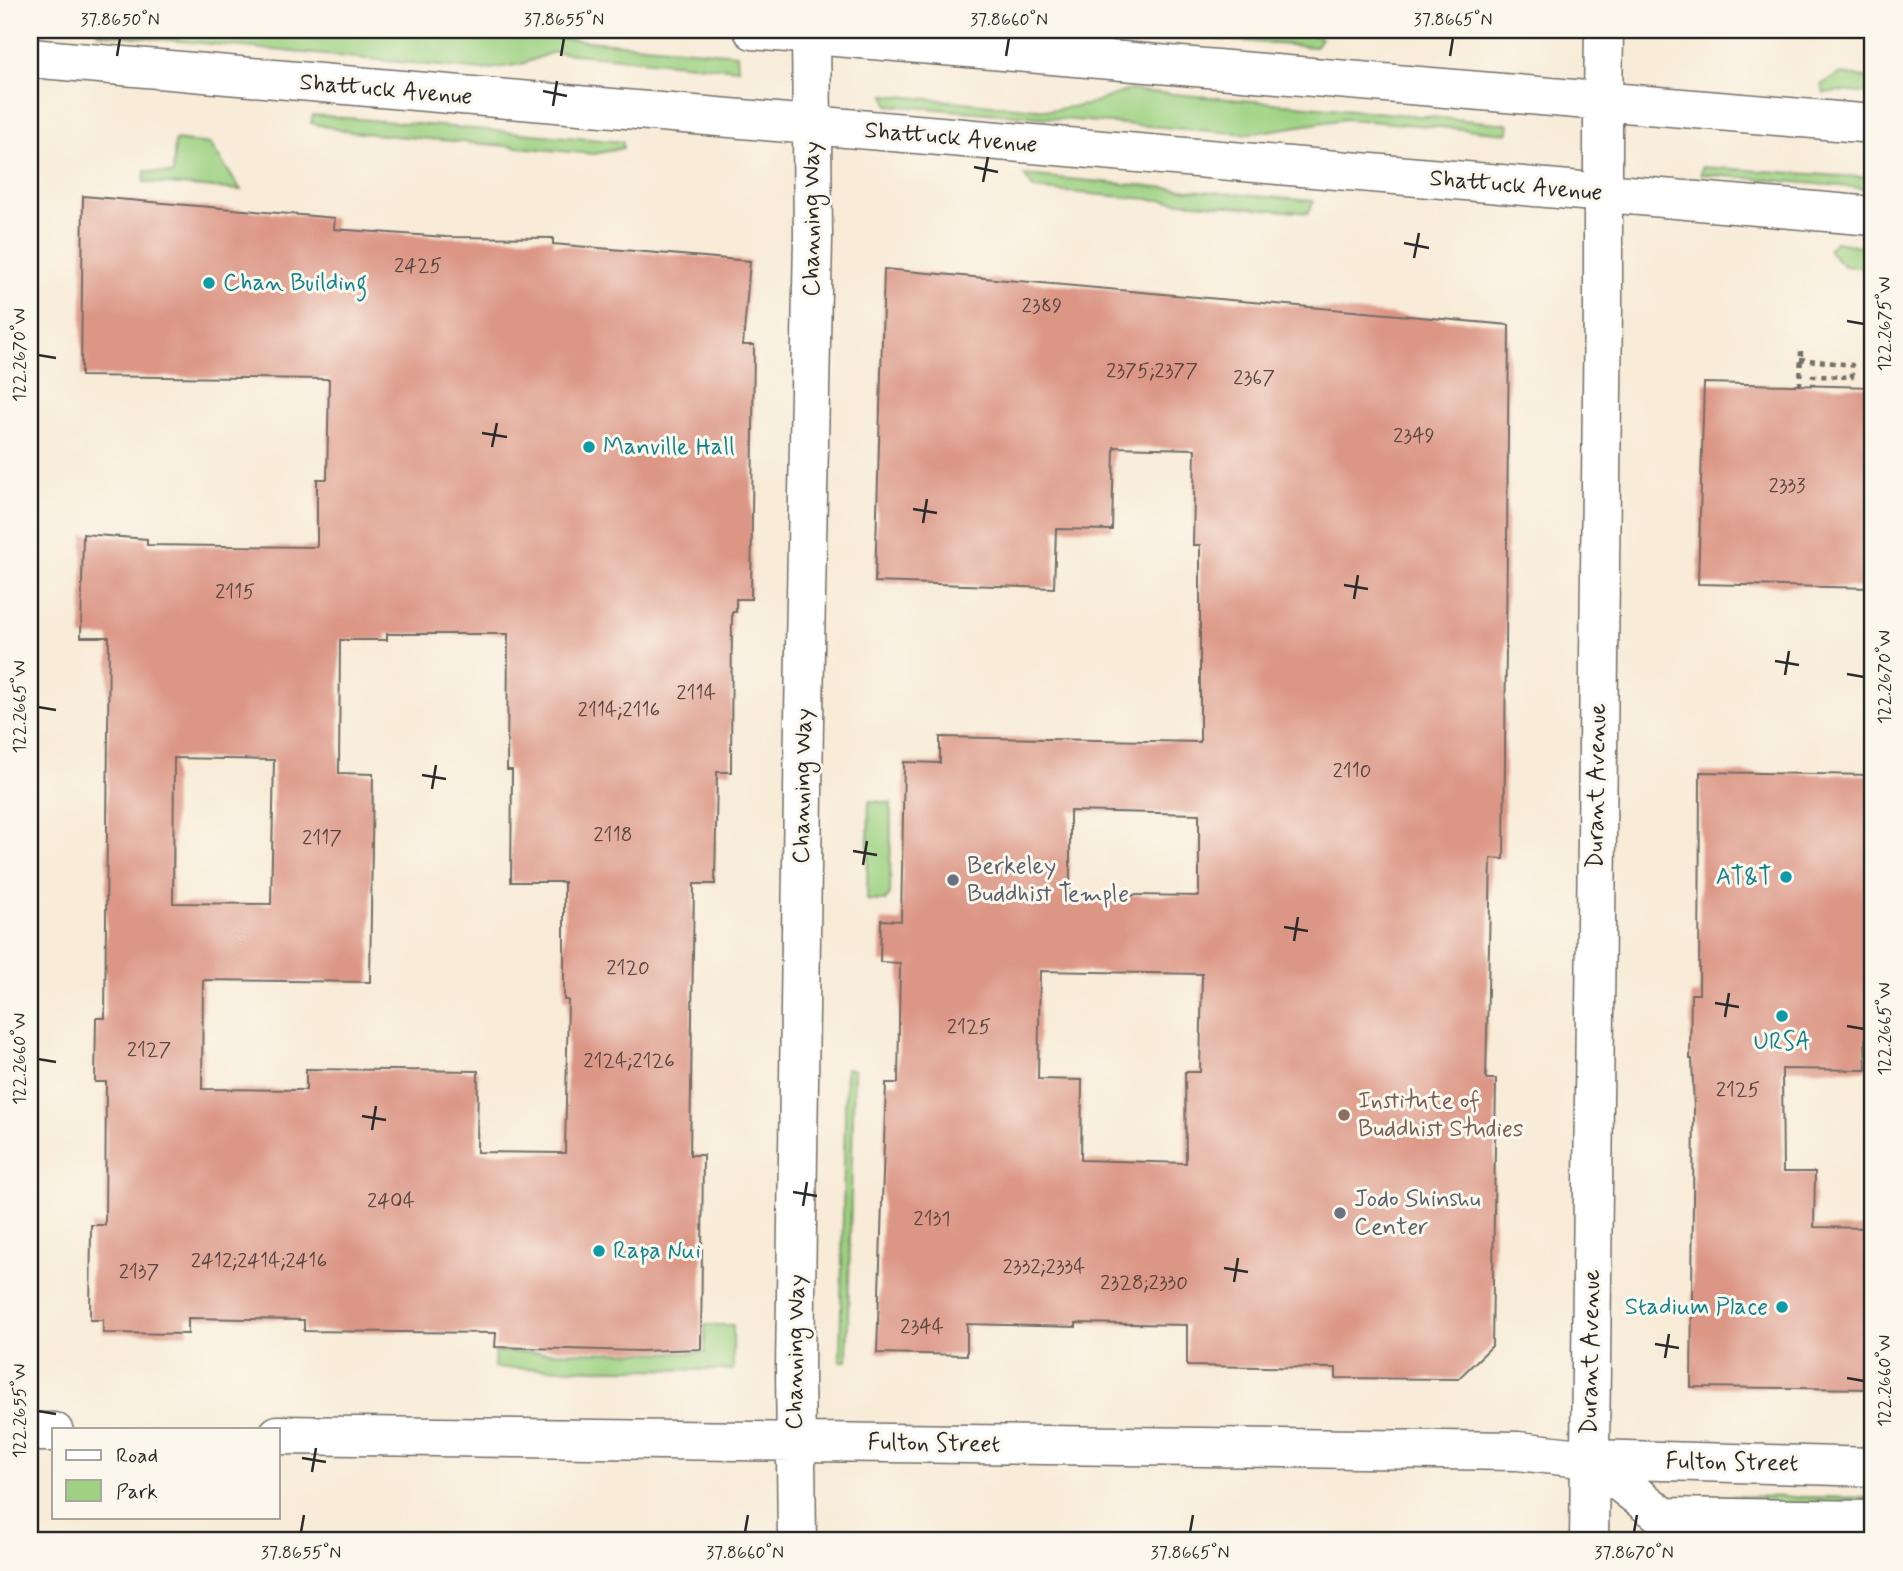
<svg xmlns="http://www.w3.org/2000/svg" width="1903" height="1571" viewBox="0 0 1903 1571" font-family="Mynerve,sans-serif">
<rect width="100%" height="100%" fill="#fbf7ec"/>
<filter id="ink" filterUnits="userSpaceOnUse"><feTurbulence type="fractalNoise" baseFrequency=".0143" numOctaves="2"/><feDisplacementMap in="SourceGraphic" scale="14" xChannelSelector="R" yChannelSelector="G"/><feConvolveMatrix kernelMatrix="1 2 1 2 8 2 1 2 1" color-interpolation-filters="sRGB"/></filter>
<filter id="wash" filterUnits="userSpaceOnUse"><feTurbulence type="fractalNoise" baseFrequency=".00686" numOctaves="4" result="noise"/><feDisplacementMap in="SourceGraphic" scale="28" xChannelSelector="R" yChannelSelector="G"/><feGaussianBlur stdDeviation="1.57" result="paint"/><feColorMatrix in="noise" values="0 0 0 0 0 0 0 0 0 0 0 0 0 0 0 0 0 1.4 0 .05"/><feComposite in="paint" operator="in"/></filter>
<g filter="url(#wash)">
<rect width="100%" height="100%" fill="#f8ebd7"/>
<path fill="#9ed282" stroke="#647e56" stroke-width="2" d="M97,30H459L737,54L738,69L553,52L522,64L482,70L97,33Z
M1099,30H1296L1321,38L1315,47Z
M1839,74L1873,78V94L1840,91L1824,93L1821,85Z
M1129,90L1509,124L1508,133L1345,119L1247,134L888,105L885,95L1049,110L1086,105Z
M313,115L623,142V148L594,154L351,132L311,123Z
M175,140L210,144L241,190L144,182L145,171L173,174Z
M1702,167L1873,178V189L1701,174Z
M1024,175L1314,201L1308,213L1034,189Z
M1835,242L1873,248V268L1844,266L1828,250Z
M869,801L891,803L890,895L885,901L867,900Z
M846,1068L854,1070L847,1361H840Z
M705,1325H733V1370L494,1368L495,1352L705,1353Z
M1708,1496L1873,1498V1507L1708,1505Z"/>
<g id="blocks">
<path fill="#dc9685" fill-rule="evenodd" d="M83,196L335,218L334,229L446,237L553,238V244L750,261L743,345H754L751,599H736V612H732L731,772H717L715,884H694L690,1155H703L701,1349L640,1351L495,1347L496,1333L304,1331V1320L188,1318V1334L103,1333V1320H90L91,1225H105L106,1082H95L96,1018H105L109,637H81L83,534L147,539V545L317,547V479H327L329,379L81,376ZM387,634H508L507,770H512L511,882H564V1000H568L565,1153L477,1152L478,1071L306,1069V1090L202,1089L203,980L370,982L373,774L339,773L340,640H387ZM174,758L274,760L271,904L173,903Z
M884,269L1509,325L1504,859L1491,858L1486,1079H1496L1492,1346L1458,1379L1336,1378V1368L1187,1366V1325L1076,1323V1327L967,1324V1355L877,1353L886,1083H898L900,963L880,962L881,920L901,921L904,762L940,763V737L1200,742V545H1193L1195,449L1114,447L1112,530L1056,529L1054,588L875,582ZM1070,811L1199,814V896L1070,894ZM1040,971L1202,974L1200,1072H1185L1186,1163L1081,1160L1082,1080L1038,1079Z
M1704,383L1873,387V588L1698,584Z
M1700,772L1873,775V1041L1865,1040L1866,1070L1782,1069L1783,1172H1815L1814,1227L1873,1228V1389L1691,1387L1694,1107L1692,1059H1690L1691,994H1699Z"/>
</g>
</g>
<g filter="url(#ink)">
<use href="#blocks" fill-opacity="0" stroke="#736e67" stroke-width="2"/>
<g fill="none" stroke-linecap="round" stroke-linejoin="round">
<defs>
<path id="minor" d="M1603,102L1604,30
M30,1432H54
M278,1435L1518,1451L1590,1459
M797,1541L795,1369L805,648L813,238L811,30"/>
<path id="tertiary" d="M1590,1459L1664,1517L1873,1520
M1590,1459L1873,1467"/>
<path id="secondary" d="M753,30L1873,124
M30,58L1873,216
M1589,1541L1603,305V102"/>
</defs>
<use href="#minor" stroke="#736e67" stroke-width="41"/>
<use href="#tertiary" stroke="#736e67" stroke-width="41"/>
<use href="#secondary" stroke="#736e67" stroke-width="41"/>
<path stroke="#736e67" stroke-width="4.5" stroke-dasharray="5 5" stroke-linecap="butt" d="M1800,359L1852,365V377L1813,376V386
M1800,386L1801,351"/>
<use href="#minor" stroke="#fff" stroke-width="38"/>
<use href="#tertiary" stroke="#fff" stroke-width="38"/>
<use href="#secondary" stroke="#fff" stroke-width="38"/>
</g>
</g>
<path fill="none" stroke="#2b2b2b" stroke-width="2.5" d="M117,56L120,38M561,56L564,38M1006,56L1009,38M1450,56L1453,38M543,91L567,96M553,106L557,81M974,167L998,172M983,182L988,157M1404,243L1429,248M1414,258L1419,233M1847,321L1864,324M38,355L56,358M482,433L507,437M492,447L497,423M913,509L937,513M923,523L927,499M1344,585L1368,589M1354,599L1358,575M1775,661L1799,665M1847,674L1864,677M1785,675L1789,651M38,707L56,710M422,775L446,779M432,789L436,765M853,851L877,855M863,865L867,841M1284,927L1308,931M1294,941L1298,917M1715,1003L1739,1007M1725,1017L1729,993M1847,1026L1864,1029M38,1059L56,1062M362,1116L386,1120M372,1130L376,1106M793,1192L817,1196M803,1206L807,1182M1224,1268L1248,1272M1234,1282L1238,1258M1655,1344L1679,1348M1665,1358L1669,1334M1847,1378L1864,1381M38,1411L56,1414M302,1458L326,1462M312,1472L316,1448M301,1532L304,1515M745,1532L748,1515M1190,1532L1193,1515M1634,1532L1637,1515"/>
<g fill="#0f9aa8" stroke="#fbf7ec" stroke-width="2.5">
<circle cx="209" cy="283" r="7"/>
<circle cx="589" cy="447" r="7"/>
<circle cx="1786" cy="877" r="7"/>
<circle cx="1782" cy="1016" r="7"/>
<circle cx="599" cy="1251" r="7"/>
<circle cx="1782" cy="1307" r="7"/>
</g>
<g fill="#6b7280" stroke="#fbf7ec" stroke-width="2.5">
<circle cx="953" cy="880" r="7"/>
<circle cx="1340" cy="1213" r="7"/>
</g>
<circle fill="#8d6e63" stroke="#fbf7ec" stroke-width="2.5" cx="1344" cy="1115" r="7"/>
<g text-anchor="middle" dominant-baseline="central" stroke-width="6" stroke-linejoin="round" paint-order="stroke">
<g font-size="21" fill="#574642">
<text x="418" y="266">2425</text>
<text x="1042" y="306">2389</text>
<text x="1152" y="371">2375;2377</text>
<text x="1254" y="378">2367</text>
<text x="1414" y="436">2349</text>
<text x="1787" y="486">2333</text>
<text x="235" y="592">2115</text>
<text x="696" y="693">2114</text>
<text x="619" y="710">2114;2116</text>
<text x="1352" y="771">2110</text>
<text x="613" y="835">2118</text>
<text x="322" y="838">2117</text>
<text x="628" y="968">2120</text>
<text x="969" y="1027">2125</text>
<text x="149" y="1050">2127</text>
<text x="629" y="1061">2124;2126</text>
<text x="1738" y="1090">2125</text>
<text x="391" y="1201">2404</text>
<text x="932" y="1219">2131</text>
<text x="259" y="1261">2412;2414;2416</text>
<text x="1044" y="1267">2332;2334</text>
<text x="139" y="1272">2137</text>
<text x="1144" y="1283">2328;2330</text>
<text x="922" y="1327">2344</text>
</g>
<g font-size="24" fill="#2b2b2b" stroke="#fbf7ec">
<text transform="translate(386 90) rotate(5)">Shattuck Avenue</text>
<text transform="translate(951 138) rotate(5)">Shattuck Avenue</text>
<text transform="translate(1516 186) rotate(5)">Shattuck Avenue</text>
<text transform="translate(812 219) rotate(-90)">Channing Way</text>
<text transform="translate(803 786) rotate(-89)">Channing Way</text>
<text transform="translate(1597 786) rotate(-89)">Durant Avenue</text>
<text transform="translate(796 1352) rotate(-89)">Channing Way</text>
<text transform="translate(1591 1352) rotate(-89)">Durant Avenue</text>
<text transform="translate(934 1444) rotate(1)">Fulton Street</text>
<text transform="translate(1732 1463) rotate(1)">Fulton Street</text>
</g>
<g font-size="24" fill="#0d838f" stroke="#fbf7ec" text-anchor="start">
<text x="223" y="283">Chan Building</text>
<text x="603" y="447">Manville Hall</text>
<text x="1772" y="877" text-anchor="end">AT&amp;T</text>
<text x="1782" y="1042" text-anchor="middle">URSA</text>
<text x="613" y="1251">Rapa Nui</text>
<text x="1768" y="1307" text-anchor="end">Stadium Place</text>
</g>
<g font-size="24" fill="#5b616d" stroke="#fbf7ec" text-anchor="start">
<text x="967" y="866">Berkeley<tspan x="967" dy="28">Buddhist Temple</tspan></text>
<text x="1354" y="1199">Jodo Shinshu<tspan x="1354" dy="28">Center</tspan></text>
</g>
<g font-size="24" fill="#785e54" stroke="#fbf7ec" text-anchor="start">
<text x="1358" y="1101">Institute of<tspan x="1358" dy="28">Buddhist Studies</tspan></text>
</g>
</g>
<rect width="1903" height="1571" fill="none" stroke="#fbf7ec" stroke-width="77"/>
<rect x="52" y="1428" width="228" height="91" fill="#fbf7ec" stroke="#a8a59f" stroke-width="2"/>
<rect x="66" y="1450" width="35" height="10" fill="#ffffff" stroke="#a8a59f" stroke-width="2"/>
<text x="116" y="1462" font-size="21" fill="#2b2b2b">Road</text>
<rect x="66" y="1480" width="35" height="21" fill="#9ed282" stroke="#a8a59f" stroke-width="2"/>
<text x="116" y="1498" font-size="21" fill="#2b2b2b">Park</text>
<rect x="38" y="38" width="1826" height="1494" fill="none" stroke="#2b2b2b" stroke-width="2.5"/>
<g font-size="18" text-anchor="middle" fill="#2b2b2b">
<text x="120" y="25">37.8650°N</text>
<text x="564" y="25">37.8655°N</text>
<text x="1009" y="25">37.8660°N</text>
<text x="1453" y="25">37.8665°N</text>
<text transform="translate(1884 324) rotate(-90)" y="6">122.2675°W</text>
<text transform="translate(19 355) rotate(-90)" y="6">122.2670°W</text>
<text transform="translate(1884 677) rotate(-90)" y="6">122.2670°W</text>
<text transform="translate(19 707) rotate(-90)" y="6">122.2665°W</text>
<text transform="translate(1884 1029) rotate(-90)" y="6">122.2665°W</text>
<text transform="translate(19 1059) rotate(-90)" y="6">122.2660°W</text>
<text transform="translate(1884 1381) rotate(-90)" y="6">122.2660°W</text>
<text transform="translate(19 1411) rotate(-90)" y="6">122.2655°W</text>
<text x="301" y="1558">37.8655°N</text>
<text x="745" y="1558">37.8660°N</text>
<text x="1190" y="1558">37.8665°N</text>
<text x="1634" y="1558">37.8670°N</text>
</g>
</svg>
